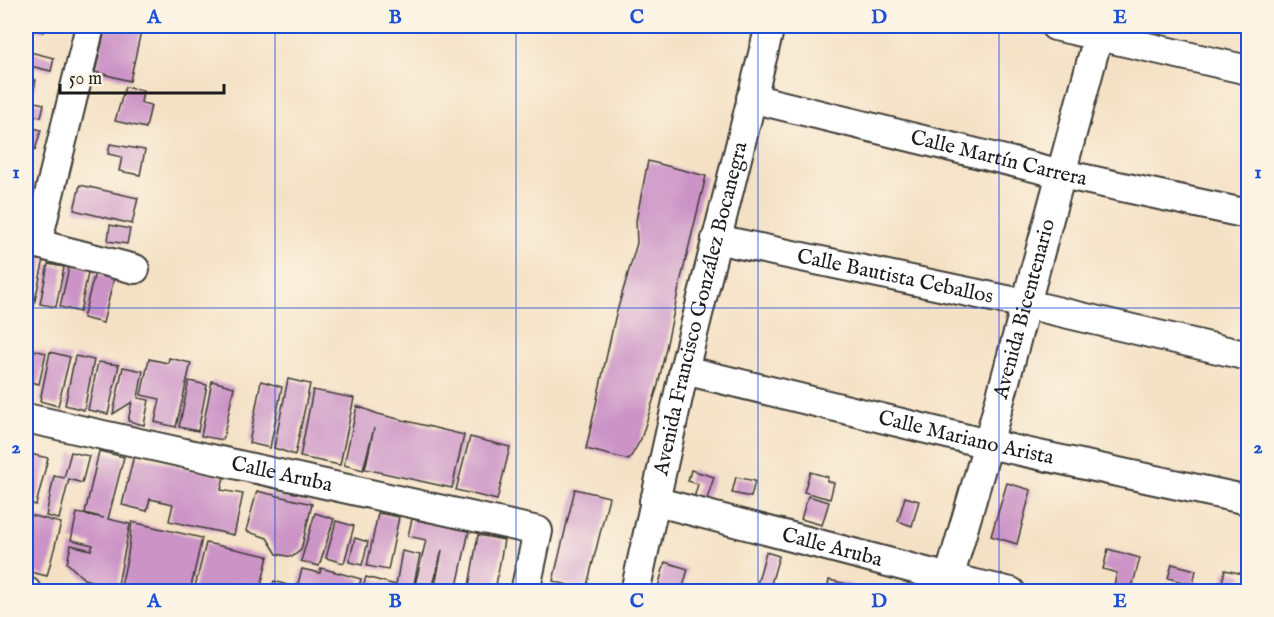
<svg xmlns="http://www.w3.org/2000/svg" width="1274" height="617" viewBox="0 0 1274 617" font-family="'IM FELL English',serif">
<rect width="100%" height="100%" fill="#fcf5e5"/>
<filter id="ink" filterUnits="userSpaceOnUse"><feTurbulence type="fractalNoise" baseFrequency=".0167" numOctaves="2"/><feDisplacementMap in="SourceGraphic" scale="12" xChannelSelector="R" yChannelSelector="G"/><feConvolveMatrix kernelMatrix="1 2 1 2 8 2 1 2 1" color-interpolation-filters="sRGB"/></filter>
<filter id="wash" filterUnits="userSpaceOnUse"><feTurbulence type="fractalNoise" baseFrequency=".008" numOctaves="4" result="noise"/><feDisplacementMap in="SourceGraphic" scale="24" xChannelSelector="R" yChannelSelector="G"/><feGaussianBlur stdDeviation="1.35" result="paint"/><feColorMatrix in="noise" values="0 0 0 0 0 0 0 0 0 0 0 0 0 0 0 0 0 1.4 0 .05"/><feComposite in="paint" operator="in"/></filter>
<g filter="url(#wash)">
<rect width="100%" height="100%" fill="#f4e1c5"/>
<g id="blocks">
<path fill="#cb93c6" d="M26,26H45L44,32L26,27Z
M106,26H117L141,31L130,81L95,72Z
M26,51L54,58L51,71L26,65Z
M26,78L36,80L31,101L44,104L41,117L26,114Z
M125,87L143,90L141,103L151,105L146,128L115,121Z
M26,126L41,130L35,150L26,148Z
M110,144L145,150L140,175L119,171L122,157L108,154Z
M648,161L706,176L680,283L658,385L641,439L629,460L586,449L615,318L637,243L636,221Z
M80,185L138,198L132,224L74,210Z
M110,225L130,229L127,244L108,241Z
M26,255L44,259L31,319L26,317Z
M70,263L89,268L80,312L60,307Z
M48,264L64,267L56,307L40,304Z
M95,272L114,278L103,323L83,318Z
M26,348L46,353L39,384L26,381Z
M50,352L70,357L58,406L40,401Z
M75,356L94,360L84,410L65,405Z
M169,358L191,363L176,427L155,422L160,399L141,395L149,359L168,363Z
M98,362L119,365L108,414L88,410Z
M123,367L143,371L138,398L149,400L144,425L128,421L132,402L113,414Z
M288,379L310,384L295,455L274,448Z
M189,381L207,385L198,431L179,427Z
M212,381L234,387L223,440L201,436Z
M261,381L282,387L270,448L249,443Z
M313,390L354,398L340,465L300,457Z
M357,406L378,414L464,435L452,488L365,469L374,428L363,470L344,465Z
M470,437L510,447L497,500L456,490Z
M99,451L124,457L108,519L130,524L117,589L84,579L67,563L71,545L91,550L93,545L71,540L77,513L104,518L85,513Z
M71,452L89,456L82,483L69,479L59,519L46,516L54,476L64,478Z
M30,454L48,458L36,505L26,502V473Z
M134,455L224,477L221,490L243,494L234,535L169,521L173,504L150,499L147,511L122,505Z
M691,470L714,477L706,502L694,498L698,484L688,481Z
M810,472L828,477L827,481L834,483L830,499L804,492Z
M736,477L755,481L751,497L732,493Z
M1007,483L1031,490L1017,544L991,536Z
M575,489L609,497L586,590L553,581Z
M257,491L312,504L301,550L292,557L277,554L267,538L246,531Z
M808,496L829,502L822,525L801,519Z
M905,497L919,501L912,526L898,521Z
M315,513L334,519L319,566L301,561Z
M378,513L399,517L388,570L367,566Z
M26,514L61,523L47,576L26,571Z
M412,519L469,531L456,591L435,586L442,550L432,589L415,585L426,540L408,536Z
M336,521L354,526L344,563L326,558Z
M132,522L202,538L190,591H120L128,554Z
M478,535L504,540L495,591L469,586Z
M355,538L368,542L362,565L349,562Z
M206,543L268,556L260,591H194Z
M1108,549L1140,558L1131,591L1113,589L1117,573L1103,569Z
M402,551L420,555L413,588H411L410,591H362L366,577L396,585Z
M766,552L779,556L769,591L756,588Z
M665,562L688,569L682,591H657Z
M1172,564L1196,570L1193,585L1168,578Z
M321,568L361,579L358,591H296L302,569L320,573Z
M1225,570L1243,574L1238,591H1220Z
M829,580L852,585L851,591H827Z
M274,581L294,587L293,591H271Z"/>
</g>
</g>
<g filter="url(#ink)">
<use href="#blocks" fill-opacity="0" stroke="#3c3a35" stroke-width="1.5"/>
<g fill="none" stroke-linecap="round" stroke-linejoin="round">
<defs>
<g id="minor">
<path d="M1055,26L1248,70"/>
<path id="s1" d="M751,98L1062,174L1248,214"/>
<path id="s2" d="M716,239L1026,304L1248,356"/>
<path d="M26,241L135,269"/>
<path d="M37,244L90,26"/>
<path id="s3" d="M684,370L988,444L1248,500"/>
<path id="s4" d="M26,418L538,531L525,592"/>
<path id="s5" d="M654,501L949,578L1011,592"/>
<path d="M26,591L27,592"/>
<path id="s6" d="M635,592L684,370L770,26"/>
<path id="s7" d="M945,592L988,444L1101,26"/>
</g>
</defs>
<use href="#minor" stroke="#3c3a35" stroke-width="32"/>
<use href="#minor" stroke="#fff" stroke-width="28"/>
</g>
</g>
<path fill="none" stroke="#1d4ed8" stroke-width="1.5" stroke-opacity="0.55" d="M275,26V592M516,26V592M758,26V592M999,26V592M26,308H1248"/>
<g text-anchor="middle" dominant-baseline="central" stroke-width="4.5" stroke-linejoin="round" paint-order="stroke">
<g font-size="21" fill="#1c1c1c" stroke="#fcf5e5">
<text stroke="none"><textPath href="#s1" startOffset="255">Calle Martín Carrera</textPath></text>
<text stroke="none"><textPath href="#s2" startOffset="183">Calle Bautista Ceballos</textPath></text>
<text stroke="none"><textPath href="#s6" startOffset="291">Avenida Francisco González Bocanegra</textPath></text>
<text stroke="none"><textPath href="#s7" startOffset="294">Avenida Bicentenario</textPath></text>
<text stroke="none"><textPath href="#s3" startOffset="290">Calle Mariano Arista</textPath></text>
<text stroke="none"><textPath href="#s4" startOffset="262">Calle Aruba</textPath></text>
<text stroke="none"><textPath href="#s5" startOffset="184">Calle Aruba</textPath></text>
</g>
</g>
<rect width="1274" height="617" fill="none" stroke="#fcf5e5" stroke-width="66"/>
<path d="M60 84v9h164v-9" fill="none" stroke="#1c1c1c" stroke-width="3"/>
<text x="69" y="84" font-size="18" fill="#1c1c1c" stroke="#fcf5e5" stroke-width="4.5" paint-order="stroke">50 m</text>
<rect x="33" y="33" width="1208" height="551" fill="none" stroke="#1d4ed8" stroke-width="2"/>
<g font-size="20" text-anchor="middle" font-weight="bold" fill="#1d4ed8">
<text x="154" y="23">A</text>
<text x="395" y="23">B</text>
<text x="637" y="23">C</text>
<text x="879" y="23">D</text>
<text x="1120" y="23">E</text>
<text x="16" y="178">1</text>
<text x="1258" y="178">1</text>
<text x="16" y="453">2</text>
<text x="1258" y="453">2</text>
<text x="154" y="607">A</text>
<text x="395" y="607">B</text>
<text x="637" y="607">C</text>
<text x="879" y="607">D</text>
<text x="1120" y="607">E</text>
</g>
</svg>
